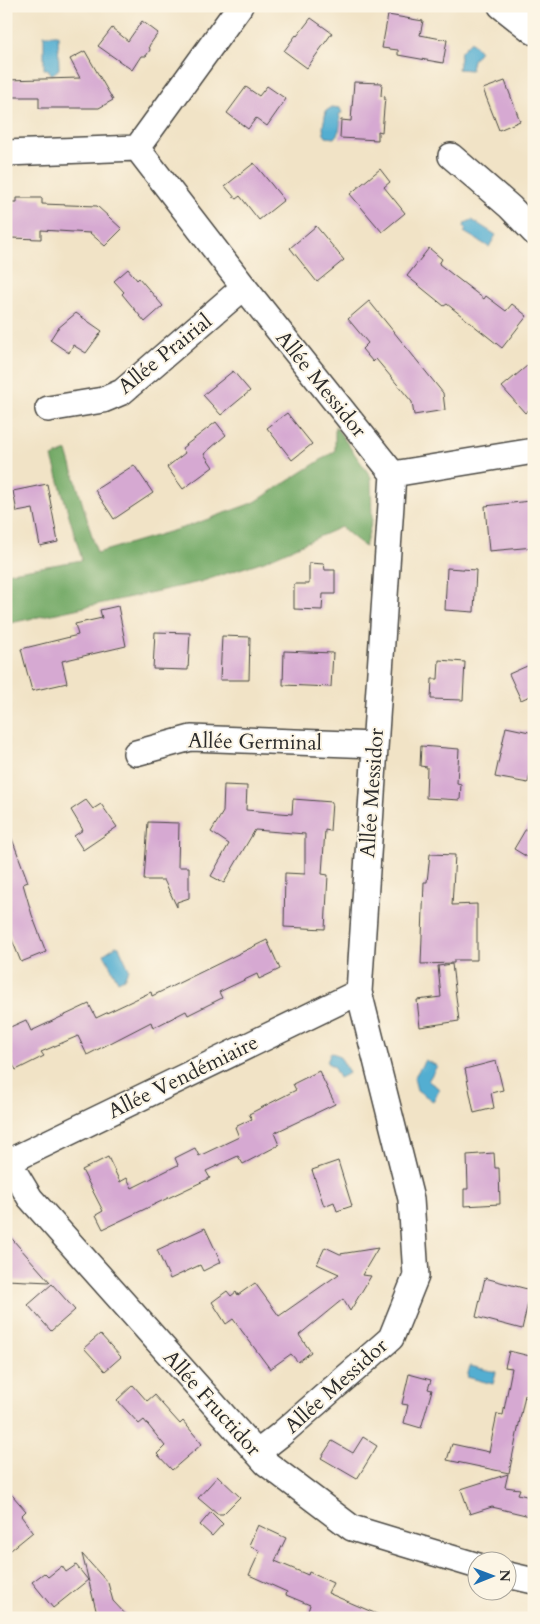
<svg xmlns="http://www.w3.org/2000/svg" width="540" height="1624" viewBox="0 0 540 1624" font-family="Cardo,serif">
<rect width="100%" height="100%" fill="#fcf5e5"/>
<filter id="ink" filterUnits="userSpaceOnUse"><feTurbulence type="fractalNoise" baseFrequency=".02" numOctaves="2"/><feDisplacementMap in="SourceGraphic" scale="10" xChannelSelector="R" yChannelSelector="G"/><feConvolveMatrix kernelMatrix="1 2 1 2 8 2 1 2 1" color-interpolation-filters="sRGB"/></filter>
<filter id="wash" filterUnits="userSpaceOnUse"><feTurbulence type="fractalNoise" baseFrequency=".0096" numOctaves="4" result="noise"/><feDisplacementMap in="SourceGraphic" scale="20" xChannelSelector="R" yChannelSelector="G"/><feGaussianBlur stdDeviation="1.12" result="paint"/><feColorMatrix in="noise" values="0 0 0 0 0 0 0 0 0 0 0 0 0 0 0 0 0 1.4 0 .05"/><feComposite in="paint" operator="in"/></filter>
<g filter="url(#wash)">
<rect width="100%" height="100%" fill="#f1e3c6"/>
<path fill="#75aa67" stroke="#506a49" d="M335,426L371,477L372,520L365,547L341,527L264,561L200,582L6,624V573L82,560L52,457L67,451L97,553L189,526L255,502L335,451Z"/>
<path fill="#53aed1" stroke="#3f6c7e" d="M44,35H58L59,69L53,74H50L48,69H44Z
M471,41L480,51L473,60L471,70L458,69L461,51Z
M332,107L340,108L342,113L339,114C341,123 341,131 334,138L326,137C320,130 325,119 326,111Z
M472,220L496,235L489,247L464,232L466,230L464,227L465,223Z
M116,946L119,947L129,969L124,978L118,981L104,954Z
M330,1053C341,1053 344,1064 349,1073L339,1078L333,1066L327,1063Z
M425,1060L437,1066L428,1081L440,1089L433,1101L417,1090L414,1078Z
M470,1366L496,1372L493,1384L467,1377Z"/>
<g id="blocks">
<path fill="#d6a9d2" d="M388,15L423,21L420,35L447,40L443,63L398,55V50L382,48Z
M311,18L332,33L307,68L284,51L296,35L297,36Z
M142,21L158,33L149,46L150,50L146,56H141L132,70L98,46L112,28L128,41Z
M85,51L113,100L99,108H39V97H6V80L80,78L70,59Z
M505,81L520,121L499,130L483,89Z
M354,82L382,83L381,96L385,97L382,132L378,131V140L340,138L341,120L351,121Z
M267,86L286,99L267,126L256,118L248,129L227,113L246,87L259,96Z
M254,163L284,200L259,220L240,196L236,199L225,186Z
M380,169L390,182L384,187L405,213L382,232L350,194Z
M17,198H42V204L97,206L122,229L105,246L90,233L41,230V239L10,238V230H6V202H17Z
M316,226L344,260L317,282L290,248Z
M429,248L442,259L439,264L484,299L486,296L506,311L512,304L527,316L502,348L447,304L444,306L407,276Z
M128,269L137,280L139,278L163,306L145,322L122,294L124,292L114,281Z
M369,301L443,393L445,410L414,415L412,402L376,359L373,362L362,349L368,343L348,319Z
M76,313L102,331L86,353L73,345L69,353L50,340L57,329Z
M534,360V405L525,413L502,387Z
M233,371L250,391L221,415L203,395Z
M287,413L312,444L292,460L267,428Z
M216,422L226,435L204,454L213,467L183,489L167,467L185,453L182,448Z
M134,465L153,493L114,519L95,490Z
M47,484L58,542L40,546L33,509L17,512L13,491Z
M530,501L534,547L489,551L485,506Z
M309,563L324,564L325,570H335V594H323L322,610L294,609V584H309Z
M447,568L476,570L474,612L445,610Z
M118,606L126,646L62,661L67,683L32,691L21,649L78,635L75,624L102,618L100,610Z
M155,632L190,633L188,670L153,669Z
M222,636L250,637L249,680H220Z
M284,651L333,653L331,687L283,685Z
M439,660L465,662L463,700L431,699L432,679H438Z
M534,663V694L521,700L509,674Z
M506,727L534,733V755L528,783L495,777Z
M421,746L459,749L457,783L461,784L460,800L426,798L427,767L420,766Z
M224,785L247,786L246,810L292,814L293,799L332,802L330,831L325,830L322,874L328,875L325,929L284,927L285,873L305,874V834L255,830L224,883L211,876L229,844L211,832L223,812Z
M86,800L93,809L101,804L117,827L83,850L74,836L83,830L71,810Z
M534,815V861L514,849Z
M148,822L179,823L178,867H189V898L177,902V907L164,880H144Z
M6,828H8L28,882L23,884L32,915L46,952L21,962L6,925Z
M430,854L455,855L452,905L477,904V960H454V963L421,964L424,882H427Z
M267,940L280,969L259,979L257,974L219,992L222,998L188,1015L186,1011L153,1028L151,1022L87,1055L78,1036L41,1052L44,1056L16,1070L7,1054L11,1052L6,1041V1029L26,1020L31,1031L89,1004L96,1018L151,992L152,996Z
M452,964L459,1021L420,1027L417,1000L441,997L438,966Z
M496,1061L503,1090L491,1093L494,1108L474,1113L465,1069Z
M319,1071L335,1104L274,1133L279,1145L243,1164L238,1156L206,1171L210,1178L103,1229L96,1215L103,1211L82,1170L108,1157L120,1182L127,1178L132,1188L178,1165L175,1158L195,1148L199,1156L239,1137L235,1127L252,1119L249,1114L296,1090L293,1084Z
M494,1153L495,1168H499L500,1204L464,1206V1189H468L467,1155Z
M338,1161L352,1206L337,1211L334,1202L324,1206L312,1170Z
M205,1228L221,1262L203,1271L200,1265L170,1279L157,1250Z
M6,1232L50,1282L6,1280Z
M325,1247L340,1254L378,1248L362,1275L371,1276L350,1311L343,1299L299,1335L311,1352L298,1362L291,1354L270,1369L233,1319L226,1324L212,1302L227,1291L231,1296L236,1292L238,1295L255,1283L279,1316L339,1274L317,1264Z
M485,1278L531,1290L522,1329L476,1317Z
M52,1284L75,1310L51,1331L28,1305Z
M100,1334L121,1357L105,1371L84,1348Z
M509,1351L534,1357V1397L525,1395L509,1473L447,1460L452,1444L489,1452L497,1414L503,1415L512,1368L505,1367Z
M409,1374L431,1380L428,1389L432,1390L421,1428L404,1423L408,1405L402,1404Z
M133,1385L147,1401L154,1395L180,1424L183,1421L202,1444L172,1470L157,1454L165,1446L144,1420L139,1424L117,1400Z
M363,1437L377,1446L357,1479L321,1458L332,1441L353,1453Z
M508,1474L505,1487L520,1489L518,1494L534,1498V1517L492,1507L470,1514L461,1489Z
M218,1476L240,1497L223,1514H217L198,1498Z
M6,1488L26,1511L21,1516L33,1532L6,1554Z
M211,1512L223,1524L212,1536L200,1525Z
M258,1525L286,1538L275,1561L308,1575L309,1572L333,1583L328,1593L386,1618H324L308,1611L310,1605L286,1595L287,1592L249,1575L260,1551L249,1545Z
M82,1554L108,1583L113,1601L129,1618H98Z
M76,1565L88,1580L53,1608L32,1582L44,1573L48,1577L62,1566L66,1572Z"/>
</g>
</g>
<g filter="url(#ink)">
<use href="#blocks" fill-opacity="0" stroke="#494742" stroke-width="1"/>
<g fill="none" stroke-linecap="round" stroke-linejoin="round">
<defs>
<path id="minor" d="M501,6L534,32
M137,148L244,287L393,474L359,992L411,1199L416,1276L391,1338L280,1435L257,1453
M6,153L137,148L240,6
M451,156L510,207L534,232
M48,409L103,400L122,392L244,287
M393,474L534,451
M136,753L191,738L375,745
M6,1158L30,1198L266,1463L352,1528L478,1566
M8,1162L359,992
M508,1575L534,1581"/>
</defs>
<use href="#minor" stroke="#494742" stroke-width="28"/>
<use href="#minor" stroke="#fff" stroke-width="25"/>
</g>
</g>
<g text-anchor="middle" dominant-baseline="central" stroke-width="4" stroke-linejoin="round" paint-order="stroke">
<g font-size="21" fill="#2b2b2b" stroke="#fcf5e5">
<text transform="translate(165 354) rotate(-39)">Allée Prairial</text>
<text transform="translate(321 384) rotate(51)">Allée Messidor</text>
<text transform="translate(255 742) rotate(1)">Allée Germinal</text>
<text transform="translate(372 793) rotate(-86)">Allée Messidor</text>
<text transform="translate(183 1077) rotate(-26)">Allée Vendémiaire</text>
<text transform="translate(336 1386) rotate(-42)">Allée Messidor</text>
<text transform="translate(212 1403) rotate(48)">Allée Fructidor</text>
</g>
</g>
<rect width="540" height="1624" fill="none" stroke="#fcf5e5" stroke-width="25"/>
<g transform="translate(492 1576) rotate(89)"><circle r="24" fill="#fcf5e5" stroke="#a8a49b"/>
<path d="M0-4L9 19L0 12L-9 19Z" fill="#1f6fb2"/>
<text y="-8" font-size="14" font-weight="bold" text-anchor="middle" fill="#2b2b2b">N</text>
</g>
</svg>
